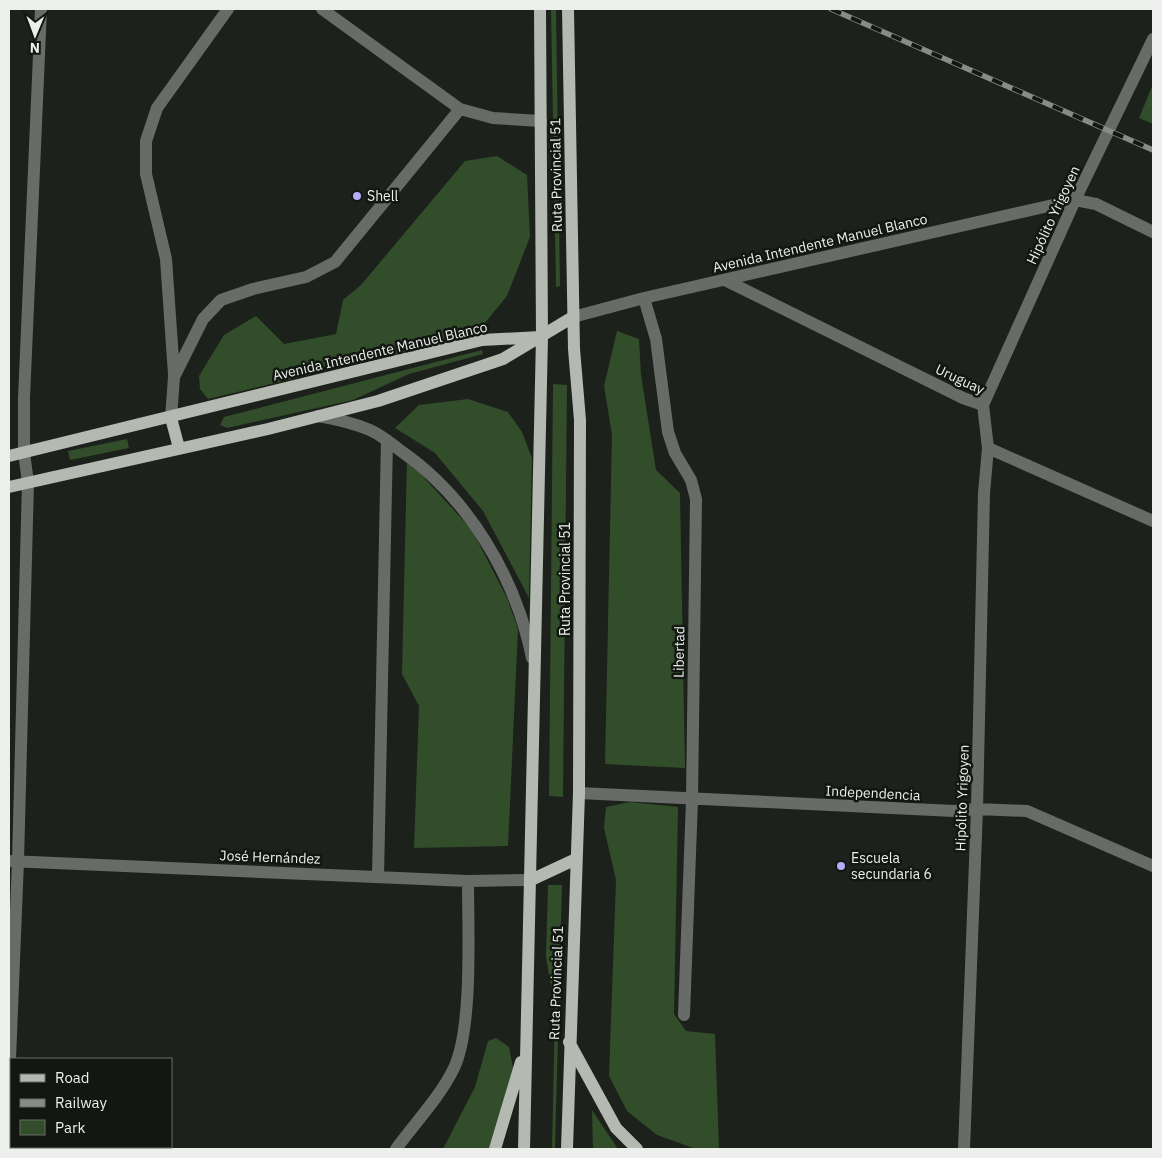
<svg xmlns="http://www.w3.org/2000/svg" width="1162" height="1158" viewBox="0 0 1162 1158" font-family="'IBM Plex Sans',sans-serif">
<rect width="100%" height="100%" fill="#1c211b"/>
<path fill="#324d2a" d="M551,9H556L560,286L556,287Z
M1153,84V124L1139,118Z
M497,156L527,175L530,237L507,296L475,335L208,399L200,389L199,376L224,335L256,316L284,344L336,334L343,300L361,285L465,161Z
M617,331L639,339L641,375L656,470L680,493L685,768L605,764L612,435L604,386Z
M482,350L483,354L409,374L353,400L227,428L220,425L224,417Z
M553,384L567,385L563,797L549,796Z
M468,399L508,412L522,432L532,458L529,598L483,511L435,453L395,428L419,405Z
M127,439L129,448L70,460L68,451Z
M407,459L472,530L507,598L518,629L508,846L414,848L419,706L402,674Z
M630,802L678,807L674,1014L686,1031L715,1034L719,1149H696L657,1135L627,1111L609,1076L616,880L604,828L606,807Z
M548,885H562L555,1149H552L555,1011L546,956Z
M496,1038L509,1047L513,1068L490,1149H443L475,1087L488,1041Z
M592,1110L618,1149H593Z"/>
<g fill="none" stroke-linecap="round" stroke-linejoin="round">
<path stroke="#696b68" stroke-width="12" d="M322,9L460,109L493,118L541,121
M725,280L963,398L983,405
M644,298L656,339L668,432L675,453L691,480L696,499L692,800L684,1015
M573,317L644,298L1075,200L1096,204L1153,232
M174,374L166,259L146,174V141L157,108L228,9
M983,405L1075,200L1153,39
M983,405L988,448L1153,521
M318,416C336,419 353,423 370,430C381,435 391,443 401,451C469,498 516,578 532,658
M171,418L174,377L203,319L221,300L253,289L306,277L335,262L460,109
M579,793L954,811L977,809L1027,811L1153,866
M9,861L468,881L531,880
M378,877L387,440
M9,1084L18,861L28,482L24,453V398L41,9
M161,1149L162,1147
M396,1149C415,1123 440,1097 454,1068C473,1028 468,928 468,881
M964,1149L977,809L984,493L988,448"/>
<path stroke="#b4b9b2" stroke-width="12" d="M171,418L179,448
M9,456L482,340L540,337
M9,487L268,429L378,401L503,359L573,317
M531,880L576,859
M569,1042L616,1128L637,1149
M495,1149L521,1062
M524,1149L542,337L540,9
M567,1149L579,793L580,420L574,349L568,9"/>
<defs>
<path id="rail" d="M831,9L1153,150"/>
</defs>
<use href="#rail" stroke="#888c87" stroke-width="5.5"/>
<use href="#rail" stroke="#131712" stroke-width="4" stroke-dasharray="11" stroke-linecap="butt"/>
</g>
<g fill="#b5acf8" stroke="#131712" stroke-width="2">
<circle cx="357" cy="196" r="5"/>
<circle cx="841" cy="866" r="5"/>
</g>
<g text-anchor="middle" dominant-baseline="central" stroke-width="5" stroke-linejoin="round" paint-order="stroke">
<g font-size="14" fill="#ecefeb" stroke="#131712">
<text transform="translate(556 175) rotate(-91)">Ruta Provincial 51</text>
<text transform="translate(1053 215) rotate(-65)">Hipólito Yrigoyen</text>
<text transform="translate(820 243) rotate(-13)">Avenida Intendente Manuel Blanco</text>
<text transform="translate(380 351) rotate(-13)">Avenida Intendente Manuel Blanco</text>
<text transform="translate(960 379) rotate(25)">Uruguay</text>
<text transform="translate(565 579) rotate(-90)">Ruta Provincial 51</text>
<text transform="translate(679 652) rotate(-89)">Libertad</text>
<text transform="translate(873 793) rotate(3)">Independencia</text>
<text transform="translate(962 798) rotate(-88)">Hipólito Yrigoyen</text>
<text transform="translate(270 857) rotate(2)">José Hernández</text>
<text transform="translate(556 983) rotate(-88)">Ruta Provincial 51</text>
</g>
<g font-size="14" fill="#ecefeb" stroke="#131712" text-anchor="start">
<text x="367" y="196">Shell</text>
<text x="851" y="858">Escuela<tspan x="851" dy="16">secundaria 6</tspan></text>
</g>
</g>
<rect width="1162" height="1158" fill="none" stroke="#ecefeb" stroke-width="20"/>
<rect x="10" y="1058" width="162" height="90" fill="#131712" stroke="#6a6d69"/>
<rect x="20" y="1074" width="25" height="8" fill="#b4b9b2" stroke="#6a6d69"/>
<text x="55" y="1083" font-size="15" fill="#ecefeb">Road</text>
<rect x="20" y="1099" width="25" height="8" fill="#888c87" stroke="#6a6d69"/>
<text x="55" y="1108" font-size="15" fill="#ecefeb">Railway</text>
<rect x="20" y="1120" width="25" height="15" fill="#324d2a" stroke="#6a6d69"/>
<text x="55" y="1133" font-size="15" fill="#ecefeb">Park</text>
<g transform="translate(35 35) rotate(181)" stroke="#131712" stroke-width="4" paint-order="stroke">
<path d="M0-4L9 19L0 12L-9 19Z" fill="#ecefeb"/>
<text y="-8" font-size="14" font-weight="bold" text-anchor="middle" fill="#ecefeb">N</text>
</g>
</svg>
